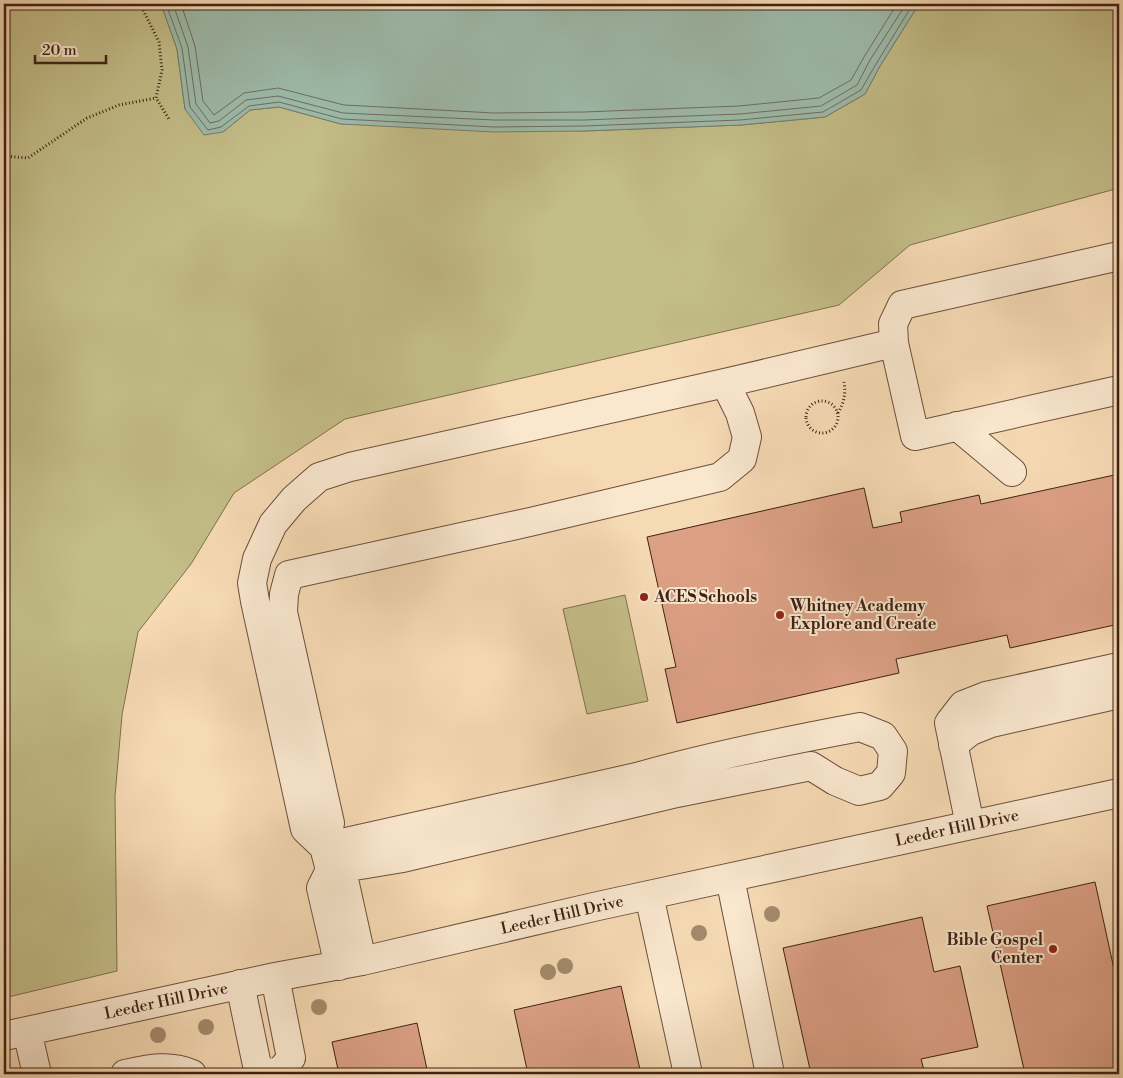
<svg xmlns="http://www.w3.org/2000/svg" width="1123" height="1078" viewBox="0 0 1123 1078" font-family="'Libre Bodoni',serif">
<rect width="100%" height="100%" fill="#f6dab4"/>
<filter id="stains"><feTurbulence type="fractalNoise" baseFrequency=".004" numOctaves="4"/><feColorMatrix values="0 0 0 0 .2 0 0 0 0 .09 0 0 0 0 .02 0 0 0 .5 -.17"/></filter>
<radialGradient id="worn" r=".72"><stop offset=".6" stop-color="#630" stop-opacity="0"/><stop offset="1" stop-color="#630" stop-opacity=".3"/></radialGradient>
<path fill="#c3bd88" stroke="#816f4e" d="M4,4H161L177,49L185,109L223,132L250,110L279,107L341,124L584,131L741,125L825,117L865,94L880,66L919,4H1119V188L910,245L839,305L345,419L234,493L191,564L138,632L122,715L115,796L117,971L4,998Z
M625,595L648,701L587,714L563,609Z"/>
<path fill="#9dbbab" stroke="#777d6f" d="M161,4H919L880,66L865,94L825,117L741,125L584,131L494,132L341,124L279,107L250,110L223,132L204,135L185,109L177,49Z"/>
<g fill="none" stroke-linecap="round" stroke-linejoin="round">
<path stroke="#6e6e60" stroke-width="1" d="M166,4L182,48L190,107L208,130L221,127L249,106L279,102L342,119L494,127L584,126L740,120L823,112L861,90L876,64L913,4
M173,4L188,47L196,104L210,123L219,121L246,100L278,96L343,113L494,120H584L740,114L821,106L857,85L870,60L906,4
M181,4L195,46L203,101L214,115L244,93L278,88L344,105L494,113L584,112L739,106L819,98L851,80L864,57L897,4"/>
</g>
<path fill="#dca085" stroke="#3f2114" d="M1119,474V624L1010,648L1007,635L896,659L899,673L677,723L665,669L676,667L647,537L864,488L873,528L902,522L900,512L979,495L981,504Z
M1095,882L1119,992V1074H1025L987,906Z
M922,917L934,972L960,966L978,1047L921,1059L925,1074H811L783,948Z
M621,986L641,1074H528L514,1010Z
M417,1023L428,1074H339L332,1042Z"/>
<g fill="none" stroke-linecap="round" stroke-linejoin="round">
<defs>
<path id="minor" d="M894,343L915,436L1119,390
M725,383L740,413L747,437L742,459L720,477L530,522L289,575L284,594L283,612L330,823L324,847L305,829L255,601L252,583L257,559L273,524L294,499L319,477L350,467L725,383L894,343L893,324L902,305L1119,256
M957,426L1012,472
M860,727L883,736L893,751L891,773L880,786L859,791L835,781L811,766L677,793L403,858L330,870L324,847L637,777C710,756 785,741 860,727Z
M953,745L971,731L991,723L1119,694
M970,825L949,723L963,705L986,696L1119,667
M730,878L770,1074
M649,895L688,1074
M339,966L321,888L330,870L345,884L362,961
M275,977L291,1058L278,1074
M240,984L258,1070L278,1074
M27,1031L37,1074
M4,1036L275,977L362,961L598,906L1119,793
M125,1074C148,1069 170,1064 192,1074"/>
</defs>
<use href="#minor" stroke="#6d4f3c" stroke-width="30"/>
<path stroke="#3f2114" stroke-width="3" stroke-dasharray="1 2.5" stroke-linecap="butt" d="M140,4L159,42L162,70L156,98L169,119
M4,156L28,158L87,118L119,105L156,98
M806 417a16 16 0 1 1 32 0a16 16 0 1 1-32 0Z
M838,413C844,403 846,394 844,382"/>
<use href="#minor" stroke="#f9e7ce" stroke-width="28"/>
</g>
<g fill="#a48a6c">
<circle cx="772" cy="914" r="8"/>
<circle cx="699" cy="933" r="8"/>
<circle cx="565" cy="966" r="8"/>
<circle cx="548" cy="972" r="8"/>
<circle cx="319" cy="1007" r="8"/>
<circle cx="206" cy="1027" r="8"/>
<circle cx="158" cy="1035" r="8"/>
</g>
<g fill="#8f2418" stroke="#f9e7ce" stroke-width="2">
<circle cx="644" cy="597" r="5"/>
<circle cx="780" cy="615" r="5"/>
<circle cx="1053" cy="949" r="5"/>
</g>
<g text-anchor="middle" dominant-baseline="central" stroke-width="4" stroke-linejoin="round" paint-order="stroke">
<g font-size="16" font-weight="bold" fill="#3f2114" stroke="#f9e7ce" text-anchor="start">
<text x="654" y="597">ACES Schools</text>
<text x="790" y="606">Whitney Academy<tspan x="790" dy="18">Explore and Create</tspan></text>
<text x="1043" y="940" text-anchor="end">Bible Gospel<tspan x="1043" dy="18">Center</tspan></text>
</g>
<g font-size="16" fill="#3f2114" stroke="#f9e7ce">
<text transform="translate(957 828) rotate(-12)">Leeder Hill Drive</text>
<text transform="translate(562 915) rotate(-13)">Leeder Hill Drive</text>
<text transform="translate(166 1001) rotate(-12)">Leeder Hill Drive</text>
</g>
</g>
<rect width="1123" height="1078" fill="none" stroke="#f6dab4" stroke-width="20"/>
<rect x="5" y="5" width="1113" height="1068" fill="none" stroke="#3f2114" stroke-width="2.5"/>
<rect x="10" y="10" width="1103" height="1058" fill="none" stroke="#3f2114"/>
<path d="M35 55v8h71v-8" fill="none" stroke="#3f2114" stroke-width="2.5"/>
<text x="42" y="55" font-size="15" fill="#3f2114" stroke="#f9e7ce" stroke-width="4" paint-order="stroke">20 m</text>
<rect width="100%" height="100%" filter="url(#stains)"/>
<rect width="100%" height="100%" fill="url(#worn)"/>
</svg>
